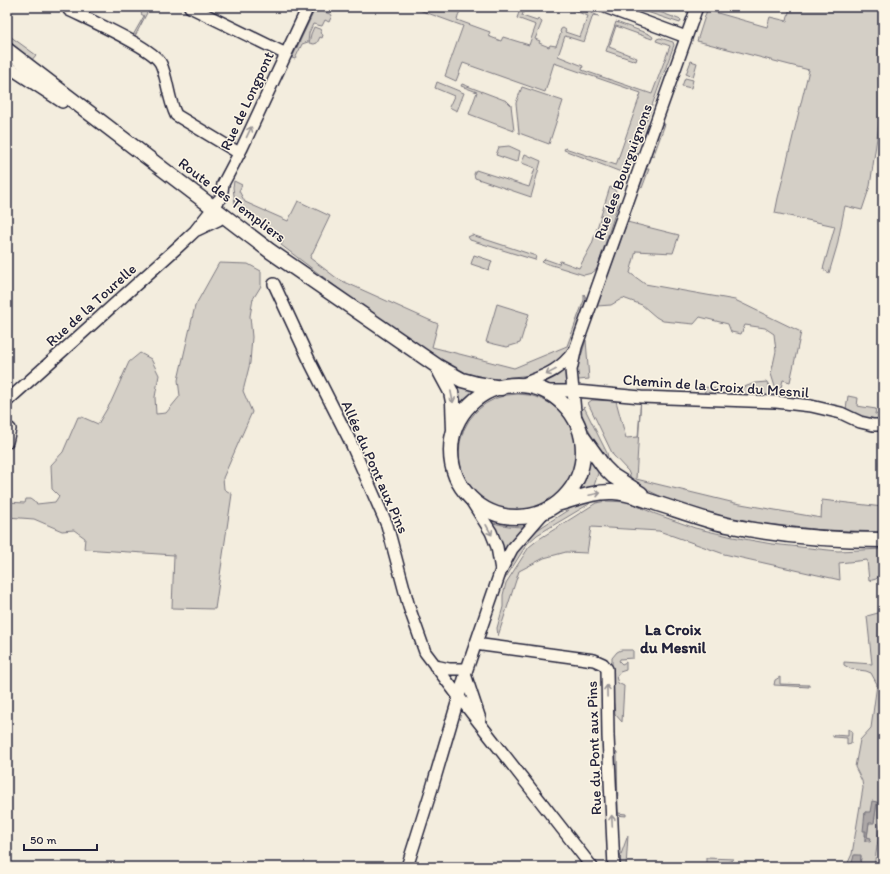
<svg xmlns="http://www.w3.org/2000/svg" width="890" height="874" viewBox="0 0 890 874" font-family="Itim,sans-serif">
<rect width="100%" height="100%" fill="#f3edde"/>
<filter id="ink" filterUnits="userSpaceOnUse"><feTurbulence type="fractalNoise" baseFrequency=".025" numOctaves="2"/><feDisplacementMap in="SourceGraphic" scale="8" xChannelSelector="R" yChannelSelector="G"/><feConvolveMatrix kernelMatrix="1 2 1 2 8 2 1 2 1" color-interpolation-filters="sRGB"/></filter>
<g filter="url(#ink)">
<path fill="#d4cfc6" stroke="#7b7880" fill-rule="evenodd" d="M145,7H150L134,38L132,37L144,16L141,14Z
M316,7H323L322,11L332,15L329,22L325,20L322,26L313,24L309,33L308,42L302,44L295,59L292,58Z
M411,7H437L450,12L452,7H461L457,20L490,32L488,36L501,41L503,37L529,45L536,25L517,18L521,7H525L522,16L537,21L538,19L542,22L535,39L540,41L539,43L549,47L550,45L556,46L561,33L560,32L561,29L563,28L566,30L565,32L580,37L588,16L565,7H576L599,16L593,15L584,42L565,36L558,56L583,66L582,70L652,94L670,46L656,41L657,39L660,38L673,42L674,45L628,171L621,172L564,150L565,148L616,165L641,93L554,63L545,92L463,63L456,81L445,76L463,26Z
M632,7H646L681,20L680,23Z
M790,7H883V96L870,186L862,210L845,206L837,246L829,273L823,269L835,226L775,213L778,198L809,70L697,41L707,10L767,27L770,17L787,21Z
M616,22L649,34L653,37L652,39L616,26L609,47L637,58L636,61L606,51Z
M314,27L322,30L320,33L323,35L322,38L320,37L317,43L314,44L309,43L311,34Z
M7,34L36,55L31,61L7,43Z
M691,61L697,63L693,77L686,74Z
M685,78L693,80L691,88L682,86Z
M437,82L464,93L457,111L449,107L454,96L435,88Z
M462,84L507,101L511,105L514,131L469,114L477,92L461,86Z
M522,87L563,101L549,144L519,133L516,103Z
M660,124H665L653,157L650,153Z
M509,146L520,151L518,161L516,162L496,155L499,147Z
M525,154L541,161L531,197L475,178L474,174L476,170L529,187L535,168L522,163V162Z
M647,169H649L642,188L638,185L644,170Z
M234,181L242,185L239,191L245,202L288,221L298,201L330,216L310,258L338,279L438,324L432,347L514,368L567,346L584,300V294L587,300L571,348L562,359L539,374L487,380L459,375L360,305L281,245L283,242L235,204L233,187Z
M610,187L614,189L616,192L618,204L597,269L592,273L584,275L542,262L545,259L559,264L560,261L579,268L592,244Z
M627,222L679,235L673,253L636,251L630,273L645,284L735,300L801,332L790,382L783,380L780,391L776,390L771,374L776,351L774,334L765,328L745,325L741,334L731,332L728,324L700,317L694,324L663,321L656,317L642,305L623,298L611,305L597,306Z
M472,235L536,256L535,260L470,240L468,237Z
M474,255L492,261L489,270L471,264Z
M219,263L248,264L261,271V286L253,299L250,316L252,337L250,363L243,391L252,412L223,478L224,489L232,494L215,609L172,608L174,555L84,549L85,538L74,530L62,531L34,519L7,517V502L25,503L26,499H30L37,504L55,502L59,496L52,489L51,465L63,452L78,417H82L98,424L111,402L129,362L140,353L151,359L159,375L155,397L156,414L166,413L180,396L178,380L195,306Z
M497,304L529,314L520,343L507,347L486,342Z
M586,340L589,379L579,380L576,378L577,369Z
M570,361L567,386H546L536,382Z
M447,375L482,388L457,409Z
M767,382L774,395L773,398L704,395L706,387L723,390L739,389L755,383Z
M459 453a59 59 0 1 1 118 0a59 59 0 1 1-118 0Z
M848,396L858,398L857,406L876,409L875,414L883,415V420L880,421L850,414L846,409Z
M641,397L636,479L735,503L821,518L822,500L883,507V532L823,530L766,524L713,514L670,501L633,483L628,471L613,455L588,403L592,400L616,401L626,438L638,437Z
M584,407L607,453L608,457L606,462C596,445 587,429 580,411Z
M591,453L600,467L593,489L578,495L588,472Z
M592,500L589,504L537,535L527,544L503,582L505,573L514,555L529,535L579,503Z
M606,501L628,502L653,513L695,528L733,537L772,544L838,551L883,549V572L876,579L869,581L867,560L839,563L840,580L724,554L659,531L591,527L587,553L566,552L544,558L519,571L498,636L497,628L503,607V595L506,583L529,547L539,539L596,503Z
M490,522C503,526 515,527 528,527L503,558Z
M883,594V806L874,867H860L861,856L855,855L850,867H846L852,854L863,788L862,781L855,767L860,740L871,728L877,684L871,673L866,671L851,669L844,665V662L872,664L867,616L878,613L881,609V599ZM877,802L874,822H869L867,838L865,841V812L870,813Z
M621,650H633V658L620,659L619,661L622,664L626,662V670L620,672L616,677L618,683L624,686L622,722L615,714L612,690V658L617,652Z
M780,677V684L809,685V687L774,685L775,680Z
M848,729L852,731L851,744L847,745V738L833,737V735L848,736Z
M617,752L618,813L626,814V816L616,815L614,755Z
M628,835L626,867H620L619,860Z
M706,858L734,859L720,867H706Z"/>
<path fill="#aca7a6" stroke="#75727b" d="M872,801L877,802L874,823H869L867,837L871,838L870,842L865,841L866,831H863L865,812H870Z
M854,855H861L860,867H850L852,863Z"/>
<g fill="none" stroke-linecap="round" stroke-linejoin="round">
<path stroke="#75727b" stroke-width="3" d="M294,7L296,8"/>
<defs>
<path id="minor" d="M190,7L286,54
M605,7L686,37
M69,10C87,19 154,48 161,64C168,80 168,99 176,115L239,153
M7,66L62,102
M213,206L221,198L223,184L242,148L308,7
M197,230L218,220L224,215
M274,284L311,364L350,441L387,525L409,607L425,652L459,697L592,867
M518,386C542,376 558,373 574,351
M544,391H576L641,397L776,402L811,406L841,413L860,422L873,425H883
M7,401L179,246L195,231L214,207
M576,422L571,370L576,347L697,7
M7,428L10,429L7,442
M469,497L491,532L497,547L501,570
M475,644L594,660L603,664L607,669L608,736L614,867
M435,666L449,669H467
M465,674L480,719
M407,867L432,788L467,669L501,570L512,549L546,510"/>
<path id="major" d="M7,50L270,251L437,366L462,380L477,384L501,388
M437,366L451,392L453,402L454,430
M451 451a66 66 0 1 1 132 0a66 66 0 1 1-132 0Z
M581,435L604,467L613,476L641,494
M557,504C575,499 595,491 613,492C625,492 637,497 649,501C675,509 700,519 727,525C779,536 830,540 883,540"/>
</defs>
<use href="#minor" stroke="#22223b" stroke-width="14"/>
<use href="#major" stroke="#22223b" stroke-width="17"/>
<use href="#minor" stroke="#fcf5e5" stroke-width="11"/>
<use href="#major" stroke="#fcf5e5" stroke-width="14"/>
</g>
<defs><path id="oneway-shaft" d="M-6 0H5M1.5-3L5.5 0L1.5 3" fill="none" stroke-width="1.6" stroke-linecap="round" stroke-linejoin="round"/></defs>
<g stroke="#9a9698">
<use href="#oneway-shaft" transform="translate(249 132) rotate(-65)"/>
<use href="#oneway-shaft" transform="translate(551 372) rotate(152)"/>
<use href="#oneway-shaft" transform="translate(452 397) rotate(79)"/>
<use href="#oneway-shaft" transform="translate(595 494) rotate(-12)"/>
<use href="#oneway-shaft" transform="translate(489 530) rotate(61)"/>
<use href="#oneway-shaft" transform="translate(607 691) rotate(-91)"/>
<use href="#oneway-shaft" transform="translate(612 821) rotate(-93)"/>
</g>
</g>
<g text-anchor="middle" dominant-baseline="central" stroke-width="3" stroke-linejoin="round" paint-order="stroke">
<g font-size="15" fill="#22223b" stroke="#fcf5e5">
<text transform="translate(247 101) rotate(-65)">Rue de Longpont</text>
<text transform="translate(623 172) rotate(-70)">Rue des Bourguignons</text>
<text transform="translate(232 200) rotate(37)">Route des Templiers</text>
<text transform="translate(91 305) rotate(-42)">Rue de la Tourelle</text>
<text transform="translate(716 386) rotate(4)">Chemin de la Croix du Mesnil</text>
<text transform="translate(375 467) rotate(66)">Allée du Pont aux Pins</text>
<text transform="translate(594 748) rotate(-92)">Rue du Pont aux Pins</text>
</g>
<g font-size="16" font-weight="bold" fill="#22223b" stroke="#fcf5e5">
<text x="673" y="629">La Croix<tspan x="673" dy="18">du Mesnil</tspan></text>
</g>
</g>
<rect width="890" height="874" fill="none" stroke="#fcf5e5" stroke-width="24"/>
<rect x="12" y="12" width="866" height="850" fill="none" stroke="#22223b" stroke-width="1.5" filter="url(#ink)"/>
<path d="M24 844v6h73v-6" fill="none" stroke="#22223b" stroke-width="2"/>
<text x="30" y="844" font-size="12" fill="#22223b" stroke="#fcf5e5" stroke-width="3" paint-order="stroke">50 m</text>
</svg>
